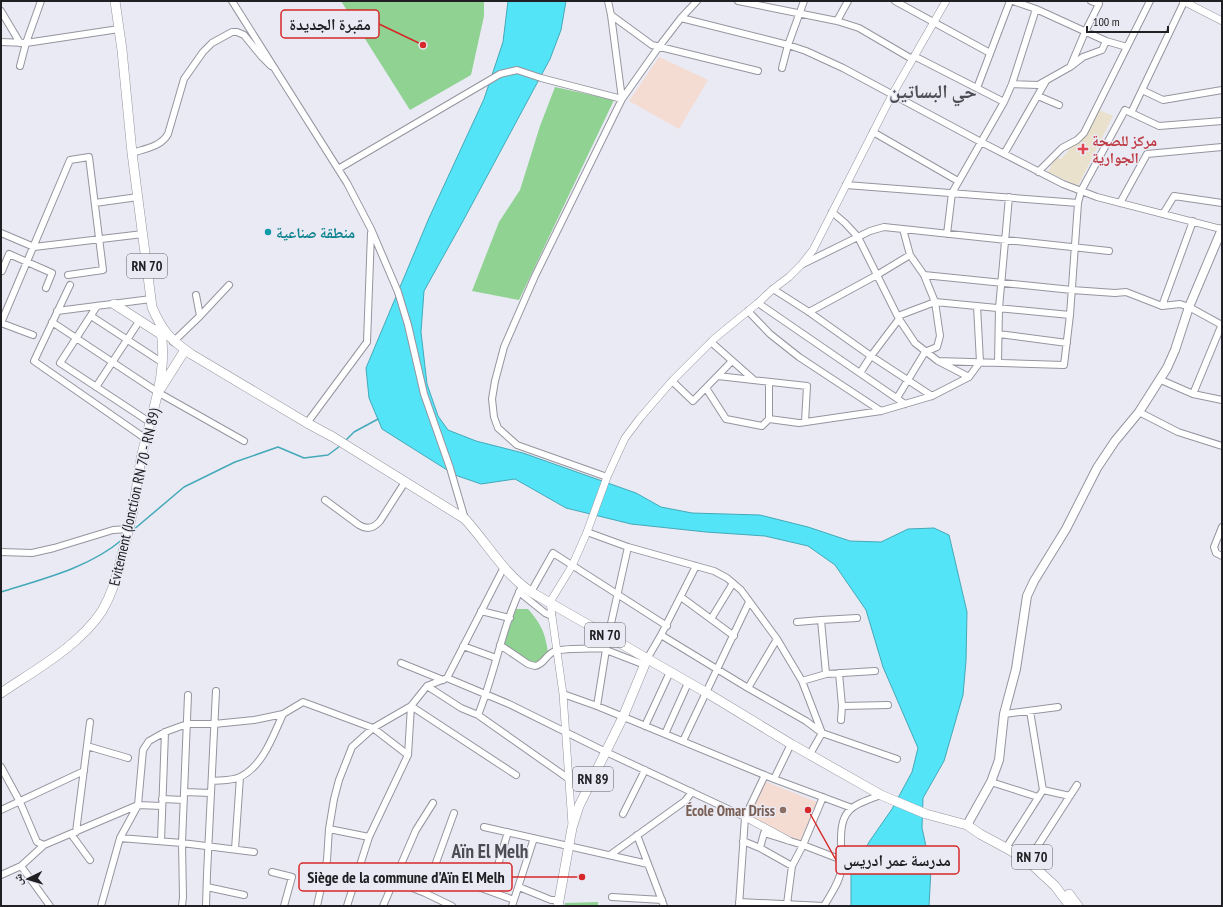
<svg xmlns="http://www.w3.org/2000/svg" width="1223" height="907" viewBox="0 0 1223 907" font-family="'PT Sans Narrow','Noto Naskh Arabic',sans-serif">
<rect width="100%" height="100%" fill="#eaeaf4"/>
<path fill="#f4dcd3" d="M659,57L708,80L679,129L629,101Z
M764,781L817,802L800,841L749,817Z"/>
<path fill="#eae1cc" d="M1099,110L1113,116L1078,186L1048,172L1056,157L1061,159L1072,146L1086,135Z"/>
<path fill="#8fd292" d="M341,1H484V16L471,75L410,110Z
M555,87L614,100L519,300L472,291L499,222L520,190L540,126Z
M516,609H528C541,624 545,632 548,652L538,663L534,664L504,644Z
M598,902V906H565V903Z"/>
<path fill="#54e4f7" stroke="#44a9b8" d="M508,1H566L561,30L550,59L463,221L424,291L421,332L427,384L438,416L448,430L476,441L523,453L636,493L661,507L692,513L760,515L808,527L850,541L881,542L908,529L934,528L949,535L967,612L966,661L963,695L944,761L923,798L922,828L931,869L929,906H851V875L853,869L858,863L869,842L892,809L912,772L918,748L883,667L866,610L835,565L808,546L765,536L706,532L631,524L566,508L515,479L481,484L455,475L382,429L369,398L366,368L429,218L484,99L503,42Z"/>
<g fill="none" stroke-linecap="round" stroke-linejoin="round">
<path stroke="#44a9b8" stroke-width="1.5" d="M346,440L354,432L378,419
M132,531L184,487L235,462L278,447L304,458L328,455L340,446
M1,592C43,579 89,568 123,539"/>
<defs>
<path id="minor" d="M41,1L26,43L119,29
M232,1L347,183L371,229L398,292L408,325L424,394L450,468L465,519
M738,1L837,21L859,28L912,59
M895,1L990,53
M1,11L20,43
M611,15L652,45L758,71
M681,18L788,45L806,51L843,68L981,142L1063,184L1097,197L1221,229
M837,21L848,1
M1106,41L1127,47
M1,42L26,43L20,66
M914,56L1004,102
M1071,65L1085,32L1099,4L1091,1
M782,68L788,45L804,1
M1012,84L1038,85L1070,67L1083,57L1102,50L1106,41L1036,9L1013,1
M977,88L1010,1
M1142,90L1163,100L1222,90
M1038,96L1059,105
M1131,113L1184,2
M873,132L958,181
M132,153C144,149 161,147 168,134L184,79L203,52L212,43L232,32H237L244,35L262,57L271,66
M1004,154L1046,81
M338,169L500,74L517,70L541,78L622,99L611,15L608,1
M1038,172L1062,148L1077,140L1084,133L1150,1
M846,185L1078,203
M95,203L138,197
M1120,203L1147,154L1222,147
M832,212L845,223L858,237L899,319L915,343L938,361L969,377
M1163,214L1174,196L1222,203
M1,233L34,247L143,234
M947,234L952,193L1004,102L1012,84L1036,9
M803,264L870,231L884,227L1109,251
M2,271L9,254L52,273L46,288
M924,275L1072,290L1115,293L1126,292L1162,306L1180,304L1189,307L1222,325
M70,285L34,361L146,439
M773,289L809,312L871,356L932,396
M758,303L905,404
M97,306L60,363L151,423
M1162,306L1193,221
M57,311L151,299
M748,311L770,334L799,357L881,411
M809,312L877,275L910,255
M91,316L163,363
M200,316L229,285
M898,316L935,302L1070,315
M52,322L159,393L244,441
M1,323L70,160L89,157L103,270L68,275
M1,323L33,335
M999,334L1067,343
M173,342L200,316L196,295
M711,342L754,380
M938,361L1064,365L1070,315L1078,203L1081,191L1125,110L1159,126L1222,121
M998,363L999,308L1009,197
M860,373L871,356L899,319
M718,376L807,386L805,422
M1161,380L1193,394L1222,400
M672,381L693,401L732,361
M96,387L140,320
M706,388L726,419L762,426L769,419L799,423L881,411L932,396L969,377L980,362L977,306
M1193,394L1222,324
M897,398L925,352L937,347L940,336L935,302L924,275L910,255L903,229
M1139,412L1178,432L1222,446
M769,419V382
M307,423L367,342L371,233
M607,477L517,445L498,428L494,417L492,399L495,381L504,347L535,276L622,99L658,48L681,18L697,1
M325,500L359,525C367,530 374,528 380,521L405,482
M1222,527L1214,547L1216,553L1222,556
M587,532L628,547L714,571L727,578L741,590L777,639L802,681L822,733L810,754
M1,552L32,553L54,548L113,530L129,529
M504,567L447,678L509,704L606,752L745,817
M519,592L545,613L552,616
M531,592L553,553L667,626
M681,597L734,636
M481,611L510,618
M711,619L733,583
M821,620L857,618
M797,622L821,620L826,674
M661,635L748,688L806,721L822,733L897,759
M500,645L528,664L535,666C544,665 546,654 555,651C566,648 593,649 606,648
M463,646L496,658
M606,650L645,665
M647,659L661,635L696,566
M401,663L443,680
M839,673L842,706L841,720
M802,681L826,674L875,671
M427,686L461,708L478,715L569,779
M748,688L777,639
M563,694L597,706L774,779L852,808
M411,706L516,775
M597,706L608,637L628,547
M842,706L888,705
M1004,714L1058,707
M478,715C495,673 502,627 522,586
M645,726L670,672
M665,734L688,683
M683,741L749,602
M87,746L128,758
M1,767L20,802L37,842L44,845L138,805L162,806
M774,779L791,744
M212,781C220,780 232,781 240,777C263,766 273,736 283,714
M991,782L1038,797
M1043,790L1070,796
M184,792L211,793
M162,799L184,800
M1,810L84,771
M623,814L645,770
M484,827L648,864
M329,829L369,837
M76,832L90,722
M71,834L90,860
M637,835L664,906
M120,838L182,843L254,852
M161,841L165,732
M743,841L760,848L764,833L803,845L842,860
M760,848L792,866
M1006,848L1043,790L1030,711
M235,849L240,777
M610,855L685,801L692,792
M1028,861L1077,785
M21,866L44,845
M272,872L292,877L284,906
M1,875L21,866L50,906
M395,881L425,893L452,906
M470,884L514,900
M207,887L244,895
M519,887L551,900H559
M490,891L508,832
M425,893L454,813
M612,897L662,900
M739,902L824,906
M787,904L792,866L803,845L823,797
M101,906L120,838L138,805L143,750L149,741L165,732L187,724H214L254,720L283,714L303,702L373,728L408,755
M182,906L183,897L182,843L188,695
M206,906L207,874L216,691
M317,906L327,860L329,829L334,799L339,780L352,747L373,728L411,706L427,686L447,678
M347,906L369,837L408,755L411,706
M383,906L416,830L433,803
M512,906L534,838
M739,906L745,817L765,775
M824,906C830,895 840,882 841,870C842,862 841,855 841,848C840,811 847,807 881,795"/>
<path id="tertiary" d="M1183,1L1222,21
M745,817L788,840
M572,825L563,694L550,602L572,566L587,532L607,477L618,453L625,438L640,418L672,381L715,338L758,303L773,289L789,277L802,264L813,250L892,95L946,1"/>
<path id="secondary" d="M967,825L991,782L999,760L1004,714L1016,669L1027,596L1034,581L1066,529L1097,468L1115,441L1139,412L1167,368L1175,350L1189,307L1222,229"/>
<path id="primary" d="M115,1L122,50L132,153L152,307C162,331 170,339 191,354L307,423L333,437L465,519C487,543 504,574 531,592L707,693L791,744L881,795L926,814L967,825L980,834L1006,848L1028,861L1055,886L1070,906
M114,304L162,335
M161,388L185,350
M1,693C35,670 79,646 102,611C112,594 118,574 122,555C126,540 130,525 133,510C136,493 138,476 141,459C150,415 170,372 160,326
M1069,894L1078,906
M558,906L572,828L579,806L623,717L647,659"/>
</defs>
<use href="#minor" stroke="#94959e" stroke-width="8"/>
<use href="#tertiary" stroke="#94959e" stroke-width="8"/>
<use href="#secondary" stroke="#94959e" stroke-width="10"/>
<use href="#primary" stroke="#94959e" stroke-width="10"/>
<use href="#minor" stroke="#fff" stroke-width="6"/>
<use href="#tertiary" stroke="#fff" stroke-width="7"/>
<use href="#secondary" stroke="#fff" stroke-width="8"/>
<use href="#primary" stroke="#fff" stroke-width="9"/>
</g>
<path fill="#e0444e" stroke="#eaeaf4" stroke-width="1.5" d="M1081 143h4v4h4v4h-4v4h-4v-4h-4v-4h4z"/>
<circle fill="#0f9aa8" stroke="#eaeaf4" stroke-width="1.5" cx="268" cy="232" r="4"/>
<circle fill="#8d6e63" stroke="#eaeaf4" stroke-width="1.5" cx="783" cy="810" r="4"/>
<g text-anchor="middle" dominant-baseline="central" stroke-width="3" stroke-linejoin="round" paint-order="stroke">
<g fill="#eaeaf4" stroke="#5d5d62" stroke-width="1">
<rect x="127" y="254" width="40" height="24" rx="3"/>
<rect x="585" y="623" width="40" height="24" rx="3"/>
<rect x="573" y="767" width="40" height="24" rx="3"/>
<rect x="1012" y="845" width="40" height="24" rx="3"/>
</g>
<g font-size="14" font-weight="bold" fill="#202024">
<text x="147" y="266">RN 70</text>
<text x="605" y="635">RN 70</text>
<text x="593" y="779">RN 89</text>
<text x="1032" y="857">RN 70</text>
</g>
<g font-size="15" font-weight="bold" fill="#be3a42" stroke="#eaeaf4" text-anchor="start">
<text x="1092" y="140">مركز للصحة<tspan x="1092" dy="17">الجوارية</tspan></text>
</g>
<g font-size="15" font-weight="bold" fill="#0d838f" stroke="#eaeaf4" text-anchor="start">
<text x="276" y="232">منطقة صناعية</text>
</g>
<g font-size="15" fill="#202024" stroke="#eaeaf4">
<text transform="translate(134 497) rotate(-77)">Evitement (Jonction RN 70 - RN 89)</text>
</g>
<g font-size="15" font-weight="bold" fill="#785e54" stroke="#eaeaf4" text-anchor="end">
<text x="775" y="810">École Omar Driss</text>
</g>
<g font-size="19" font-weight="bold" fill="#4c4c54" stroke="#eaeaf4">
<text x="933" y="91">حي البساتين</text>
<text x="490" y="851">Aïn El Melh</text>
</g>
</g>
<path fill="none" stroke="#d62828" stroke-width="1.5" d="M423 45L379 24M808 810L836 860M582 877L512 877"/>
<g fill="#d62828" stroke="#eaeaf4" stroke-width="1.5">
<circle cx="423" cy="45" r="4"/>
<circle cx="808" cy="810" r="4"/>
<circle cx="582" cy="877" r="4"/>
</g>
<g fill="#eaeaf4" stroke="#d62828" stroke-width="1.5">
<rect x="281" y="10" width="98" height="28" rx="4"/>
<rect x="836" y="846" width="123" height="28" rx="4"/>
<rect x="299" y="863" width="213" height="28" rx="4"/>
</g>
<g font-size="16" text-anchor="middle" font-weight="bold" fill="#202024">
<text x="330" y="30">مقبرة الجديدة</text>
<text x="897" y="866">مدرسة عمر ادريس</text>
<text x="406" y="883">Siège de la commune d'Aïn El Melh</text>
</g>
<rect width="1223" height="907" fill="none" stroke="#202024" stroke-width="4"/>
<g transform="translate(28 879) rotate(265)" stroke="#eaeaf4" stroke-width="3" paint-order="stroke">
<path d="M0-3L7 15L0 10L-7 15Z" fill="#202024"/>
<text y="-6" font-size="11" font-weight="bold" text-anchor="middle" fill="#202024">ش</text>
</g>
<path d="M1087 26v6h81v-6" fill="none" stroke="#202024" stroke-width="2"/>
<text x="1093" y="26" font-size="12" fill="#202024" stroke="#eaeaf4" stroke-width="3" paint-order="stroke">100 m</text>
</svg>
